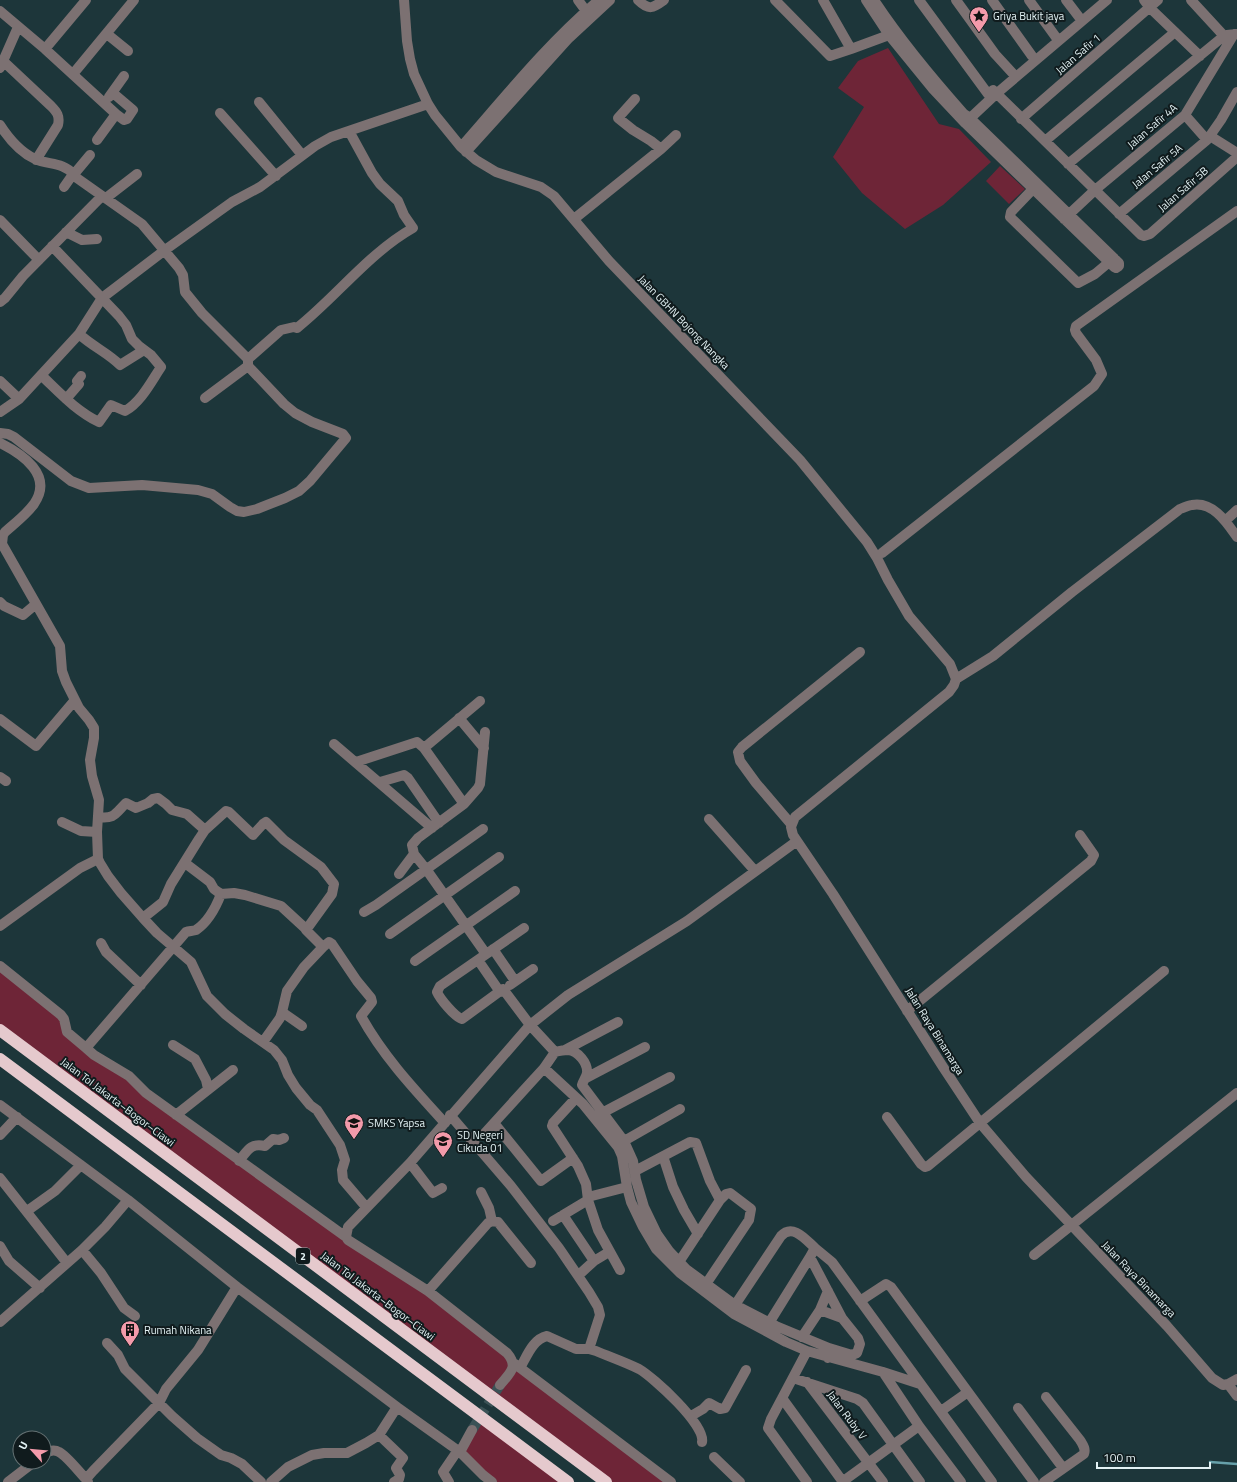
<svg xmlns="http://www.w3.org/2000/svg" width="1237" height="1482" viewBox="0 0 1237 1482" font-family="'Titillium Web',sans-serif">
<rect width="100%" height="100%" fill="#1d363a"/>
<path fill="#6e2537" d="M888,48L939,124L959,129L991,162L943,205L905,229L862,193L833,157L864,107L838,88L858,61Z
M1000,166L1025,189L1009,204L986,181Z
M0,966L61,1015L67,1032L410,1279L671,1482H605L0,1030Z
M480,1417L568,1482H493L460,1452Z"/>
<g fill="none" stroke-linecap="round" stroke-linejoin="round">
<path stroke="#67a1aa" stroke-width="2.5" d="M1210,1462L1237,1464"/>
<path stroke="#3b5256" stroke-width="10" stroke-dasharray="10 5" stroke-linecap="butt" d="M472,1430L500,1385"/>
<path stroke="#7c7172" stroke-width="10" d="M404,0L407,41L410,59L414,74L428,104L435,115L461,147L476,160L496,172L541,187L554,196L609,261L800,460L867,542L877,558L888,580L909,616L950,664L956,679
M578,0L589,15
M638,0C649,11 653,8 664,0
M775,0L830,56L851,49
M823,0L851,49L889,35L894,31
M866,0L889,35L933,89L965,123L1114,267L1116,268L1119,266V263L970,118L964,114C932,78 901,41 874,0
M919,0L988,94
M956,0L995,54L1016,77
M992,0L1032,56
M1029,0L1058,40
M1066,0L1079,17
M1144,0L1150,8L1200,56
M1191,0L1225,37
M0,11L45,49L116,114L97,140
M107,34L128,51
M45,49L86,0
M3,61L51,106C57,112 60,116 58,125L36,160
M0,68L18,27
M73,74L134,0
M993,90L1141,235L1144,236L1150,234L1237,157
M113,93L133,110L127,119L124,120L116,114
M109,97L124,76
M635,99L618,118L633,130L651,141L661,149
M259,102L302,155
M220,113L276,176
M1185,115L1207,140
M1021,119L1158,0
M965,123L996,94L1107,0
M0,125C9,139 20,152 35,159C48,165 63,162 73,174L72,176
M1210,136L1237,153
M1045,141L1175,32
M461,147C505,97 548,43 599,0
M466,152L569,38L610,0
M1068,164L1219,40L1227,35L1236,34
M73,174L75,173L90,155
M1033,189L1011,212L1010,217L1078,283L1095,274L1114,258
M106,198L137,174
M1119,214L1207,140L1221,120L1237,92
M574,219L661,149L676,135
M1064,219L1095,190L1185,115L1234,34
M0,220L39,260
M66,232L82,240L97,239
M0,302L5,298L23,276L102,196
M79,334C92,346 108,353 120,365L144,350
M248,359L281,330L294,327L297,328C337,296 369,253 413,228L404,215L398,201L380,184L372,173L349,131
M41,375C59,392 76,411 99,422L111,405L125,411C141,402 151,382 161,367L151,355L139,346L132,339L126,325L119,316L52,246
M0,381L19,399
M205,398L248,366
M66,399L79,384L77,381L81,376
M0,412L19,399L79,334L102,298L165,250L232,202L260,187L315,146L331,137L428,104
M0,433L8,434L14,437L71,481L89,488L142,485L198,490L212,494L230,507L237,511L244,512L257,509L285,498L299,491L310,481L346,438L343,434L312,422L295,413L284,404L248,366V359L202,313L185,292L183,275L179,268L142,224L74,176L71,177L64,187
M0,443C22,454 54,475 34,504C26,515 15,523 5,532L3,535L2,544L60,646L62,671L66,682L79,708L89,720L94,728V738L90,760L92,776L99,800L97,832L98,859L100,863L108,876L121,893L143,918L157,933L191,962L207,996L225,1014L244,1029L274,1050L282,1060L288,1075L296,1088L310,1105L317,1110L340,1145L345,1160L342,1170L343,1180L366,1207
M1225,521L1237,510
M882,553L1094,386L1102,374L1096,360L1076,333L1075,330L1076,326L1237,211
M0,602L4,606L23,615L36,604
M956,679L954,685L949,692L795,817L791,827L793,835L833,894L943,1067L980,1123L1026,1177L1167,1326L1212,1378L1223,1385L1228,1384L1237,1379
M956,679L993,656L1072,592L1180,509C1184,508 1188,505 1192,505C1213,501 1227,523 1237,537
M459,718L484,748
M0,719L36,746L75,700
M334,744L432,828
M424,748L480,701
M356,762L417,742L424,748L464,804L418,838L412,845L414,854L426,869L486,954
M0,777L6,781
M380,782L404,775L408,778L439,823
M464,804L478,788L480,784L485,732
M98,817C115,819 115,814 126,803L136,808L148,803L153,799L158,798L166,804L172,810L187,814L205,830
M709,819L755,871
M62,822L81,831L97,832
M791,824L756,783L740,761L738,752L742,747L860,652
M185,863L210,882L214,889L218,892L221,894L234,893L245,895L281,906L306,929
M399,874L414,854
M221,894C216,907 208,922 196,930C193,931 189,931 186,932L86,1048L94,1055L129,1076L146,1093L346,1237
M364,912L376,905L483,829
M143,918L163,902L171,884L199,839L205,830L226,811L229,812L253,835L263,824L266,822L284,840L321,867L334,884L332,894L306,930L323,947L329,942L332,944L357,981L371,998L372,1002L361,1016C383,1056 414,1089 445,1123
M0,926L80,868L98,859
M390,934L499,857
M101,943L106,952L141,985
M493,949L515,981
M478,960L500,992
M415,961L515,891
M0,966L61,1015L64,1019L67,1032L86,1048
M510,985L533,969
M907,1011L1091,861L1094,855L1080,835
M282,1012L287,991L304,967L323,947
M263,1042L280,1018L282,1012L302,1026
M173,1045L195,1059L206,1080L208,1089
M565,1050L618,1022
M555,1052C559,1051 564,1050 568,1050C578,1051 588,1063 587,1073C586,1078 583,1081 582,1085L624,1141L633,1161L636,1180L644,1207L657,1234L669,1251L686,1269L735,1305L776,1326L829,1348L828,1358
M544,1068L583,1104L618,1147L622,1156L627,1187L631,1202L643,1227L656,1249L680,1273L734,1314L786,1342L807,1351L883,1372L920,1384
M586,1078L645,1047
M576,1098L553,1123L552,1126L578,1166L586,1184L588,1200L598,1230L620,1270
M0,1105L128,1200L237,1287L397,1407L460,1452L483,1475L492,1482
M602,1113L670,1077
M176,1115L233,1070
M450,1115L511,1186L559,1248L589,1292L598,1307L600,1315L589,1349
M887,1117L921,1164L925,1167L928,1166L1164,971
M494,1123L541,1181L573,1158
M0,1135L17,1117
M483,1135L544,1068L555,1052L530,1025L503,989L462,1019C455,1017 440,999 437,992L440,986L524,928
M624,1141L680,1109
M663,1156L673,1187L684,1210L698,1234
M239,1161C248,1150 250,1143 265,1146L273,1139L279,1140L284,1138
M410,1163L433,1193L442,1188
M635,1171L690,1142L696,1143L710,1181L720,1200
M0,1178L67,1263
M481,1192L489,1208L492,1221
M588,1197L627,1187
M27,1211L55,1191L81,1165
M563,1215L594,1261
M553,1221L588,1200
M0,1246L9,1261L40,1288
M815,1248L832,1262L992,1482
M82,1250L101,1273L124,1308L135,1316
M1034,1255L1237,1093
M679,1262L720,1200L726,1194L730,1193L751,1209L749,1220L706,1284
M582,1272L594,1261L609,1252
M428,1291L488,1223L492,1221L498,1222L531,1263
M860,1301L886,1284L891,1287L1034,1482
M735,1305L781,1236C793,1223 806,1240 815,1248L810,1257L842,1318L858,1338L860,1344L857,1353L852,1355L829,1348
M820,1310L842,1318
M0,1322L82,1250L105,1227L128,1200
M769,1323L810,1257
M802,1337L820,1310L828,1291
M107,1343L118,1355L125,1369L172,1416L197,1438L221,1455L231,1458L242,1464L261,1482
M515,1364L671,1482
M520,1368C527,1356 533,1339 547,1336L576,1349H589L596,1351C610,1357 625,1362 639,1369C653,1377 706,1425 702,1442
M883,1372L919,1426L961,1482
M793,1378L857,1399L863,1403L920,1482
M807,1382L883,1482
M1228,1384L1237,1396
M500,1385C510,1373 519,1367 507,1353L428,1291L348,1240L346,1237L348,1227L410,1163L530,1025L568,995L687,921L797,841
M782,1398L843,1482
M1018,1408L1063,1468
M941,1411L968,1392
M691,1416L703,1409L709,1403L720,1409L725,1408L746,1370
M379,1435L403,1458L396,1468L400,1475L399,1479L394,1482
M460,1452L472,1430
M44,1454C48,1451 54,1449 59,1452C67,1456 79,1472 86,1479
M714,1457L740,1482
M8,1482L34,1462
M88,1482L86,1479L93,1471L159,1403L166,1389L198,1350L237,1287
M271,1482L288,1467L312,1455L324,1453H347L366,1443L379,1435L397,1407
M449,1482L443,1472L458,1450
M807,1482L768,1428L771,1419L807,1351
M842,1482L919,1426
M1044,1482L1084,1454C1086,1449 1083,1445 1080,1440L1046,1397"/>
<path stroke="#e5c9cd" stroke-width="12" d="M0,1030L606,1482
M0,1059L568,1482"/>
</g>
<defs>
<symbol id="sight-pin" viewBox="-11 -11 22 30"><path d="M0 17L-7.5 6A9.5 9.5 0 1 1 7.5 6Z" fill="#f39aaa" stroke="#101b1d"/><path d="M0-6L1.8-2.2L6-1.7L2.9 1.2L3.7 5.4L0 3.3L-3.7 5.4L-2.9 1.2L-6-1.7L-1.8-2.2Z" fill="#111"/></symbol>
<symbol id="school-pin" viewBox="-11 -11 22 30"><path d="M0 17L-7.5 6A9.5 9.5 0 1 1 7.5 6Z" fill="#f39aaa" stroke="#101b1d"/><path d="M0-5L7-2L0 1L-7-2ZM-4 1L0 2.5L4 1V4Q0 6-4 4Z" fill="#111"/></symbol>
<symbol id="building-pin" viewBox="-11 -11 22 30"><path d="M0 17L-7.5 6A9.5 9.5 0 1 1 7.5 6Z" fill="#f39aaa" stroke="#101b1d"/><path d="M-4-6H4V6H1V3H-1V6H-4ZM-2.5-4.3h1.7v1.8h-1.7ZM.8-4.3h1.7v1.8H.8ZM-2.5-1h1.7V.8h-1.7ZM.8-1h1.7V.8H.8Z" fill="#111"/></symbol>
</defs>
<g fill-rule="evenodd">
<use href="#sight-pin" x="968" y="5" width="22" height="30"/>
<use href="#school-pin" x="343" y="1112" width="22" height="30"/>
<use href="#school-pin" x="432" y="1130" width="22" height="30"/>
<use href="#building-pin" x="119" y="1319" width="22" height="30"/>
</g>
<g text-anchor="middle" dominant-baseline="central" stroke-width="4" stroke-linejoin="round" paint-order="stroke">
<rect fill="#101b1d" stroke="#a4b2b4" stroke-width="1" x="296" y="1248" width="14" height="16" rx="3"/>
<g font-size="10" font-weight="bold" fill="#e3f2f4">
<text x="303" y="1256">2</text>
</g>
<g font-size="11" fill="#e3f2f4" stroke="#101b1d" text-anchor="start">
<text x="993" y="16">Griya Bukit jaya</text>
<text x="368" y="1123">SMKS Yapsa</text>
<text x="457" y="1135">SD Negeri<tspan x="457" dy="13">Cikuda 01</tspan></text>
<text x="144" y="1330">Rumah Nikana</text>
</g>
<g font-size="11" fill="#e3f2f4" stroke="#101b1d">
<text transform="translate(1078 54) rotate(-41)">Jalan Safir 1</text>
<text transform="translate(1152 126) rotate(-41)">Jalan Safir 4A</text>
<text transform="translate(1157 166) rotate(-40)">Jalan Safir 5A</text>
<text transform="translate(1183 189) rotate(-41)">Jalan Safir 5B</text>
<text transform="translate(684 322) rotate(46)">Jalan GBHN Bojong Nangka</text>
<text transform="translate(935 1031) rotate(58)">Jalan Raya Binamarga</text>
<text transform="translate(118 1102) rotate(37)">Jalan Tol Jakarta–Bogor–Ciawi</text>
<text transform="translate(1139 1279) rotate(46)">Jalan Raya Binamarga</text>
<text transform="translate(378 1296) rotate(37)">Jalan Tol Jakarta–Bogor–Ciawi</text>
<text transform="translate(847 1415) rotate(53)">Jalan Ruby V</text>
</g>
</g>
<g transform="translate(32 1450) rotate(297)"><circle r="19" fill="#101b1d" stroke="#647173"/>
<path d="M0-3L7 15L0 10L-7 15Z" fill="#f39aaa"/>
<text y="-6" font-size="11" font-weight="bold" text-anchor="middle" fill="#e3f2f4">U</text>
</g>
<path d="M1097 1462v6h113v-6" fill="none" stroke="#e3f2f4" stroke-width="2"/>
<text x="1103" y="1462" font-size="12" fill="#e3f2f4" stroke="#101b1d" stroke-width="3" paint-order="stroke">100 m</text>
</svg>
